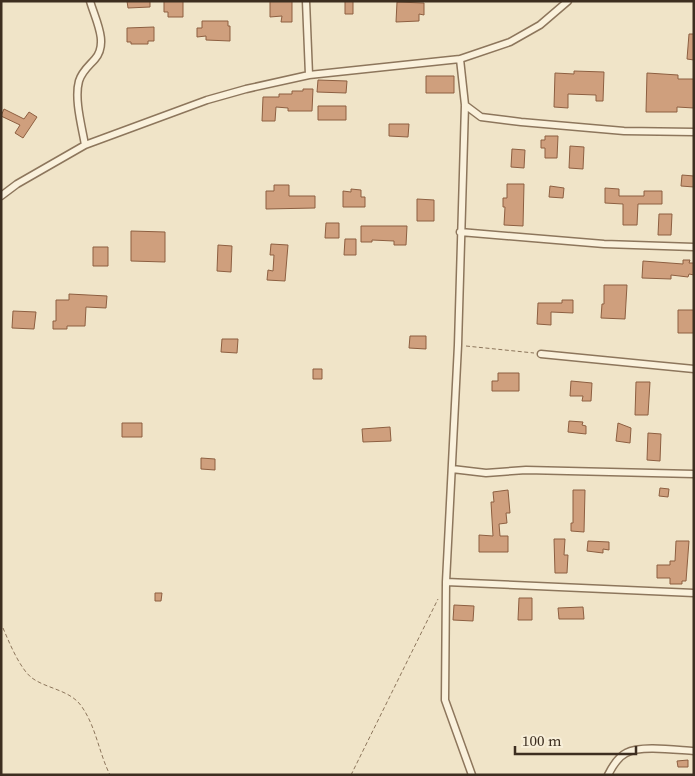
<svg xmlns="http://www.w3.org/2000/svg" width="695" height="776" viewBox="0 0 695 776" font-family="'Source Serif 4',serif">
<rect width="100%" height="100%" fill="#f0e4c8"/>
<path fill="#cf9f7d" stroke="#8d5f41" d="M127,1H150V7L128,8Z
M164,1H183V17H168V12H164Z
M270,1H292V22H281L282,16L270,17Z
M345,1H353V14H345Z
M397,2L424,3V15L419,14V21L396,22Z
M202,21H228V26H230V41L206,40V36L197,37V28H202Z
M154,27V41H148V44H131V42H127V28Z
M689,34H694V60L687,59Z
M574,71L604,72L603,101H596V95L568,94V108L554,107L555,73L574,74Z
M647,73L678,75V79H694V108L677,107V112H646Z
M426,76H454V93H426Z
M318,80L347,81L346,93L317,92Z
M303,89H313L312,111H288V108L276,107L275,121H262L263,97H279V94H292V91H303Z
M318,106H346V120H318Z
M4,109L24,119L29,112L37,117L23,138L15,133L20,125L1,116Z
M389,124H409L408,137L389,136Z
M545,136H558L557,158H545V148H541V140H545Z
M570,146L584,147L583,169L569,168Z
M512,149L525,150L524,168L511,167Z
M682,175L694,176V187L681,186Z
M507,184H524L523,226L504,225L505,207H503V198H507Z
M274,185H289V196H315V208L266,209V191H274Z
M550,186L564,188L563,198L549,197Z
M605,188L619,189V196H644V191H662V204H638L637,225H623V204L605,203Z
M351,189L361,190V197H365V207H343V191L351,192Z
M417,199L434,200V221H417Z
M659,214H672L671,235H658Z
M326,223H339V238H325Z
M361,226H407L406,245H394V241L372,240V242H361Z
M131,231L165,232V262L131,261Z
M345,239H356V255H344Z
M271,244L288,245L285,281L267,280L268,270L273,271L274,255H270Z
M218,245L232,246L231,272L217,271Z
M93,247H108V266H93Z
M683,260H690L689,263H694V275L689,274L688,277L671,275V279L642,278L643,261L683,264Z
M604,285H627L625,319L601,318L602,304H604Z
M69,294L107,296L106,308L86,307L85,326H67V329H53V321H56V300H69Z
M562,300H573V313L551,312V325L537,324L538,303H562Z
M678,310H694V333H678Z
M13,311L36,312L34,329L12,328Z
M410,336H426V349L409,348Z
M222,339H238L237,353L221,352Z
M313,369H322V379H313Z
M498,373H519V391H492V381H498Z
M571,381L592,383L591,401H582L583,396H570Z
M636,382H650L648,415H635Z
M569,421L583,422L582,425L586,426V434L568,432Z
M122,423H142V437H122Z
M618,423L631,428L630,443L616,441Z
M390,427L391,441L363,442L362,429Z
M648,433L661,434L660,461L647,460Z
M201,458L215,459V470L201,469Z
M660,488L669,489L668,497L659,496Z
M508,490L510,513H506L507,523L499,524L500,536H508V552H479V535L493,536L491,502H494L493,492Z
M573,490H585L584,532L571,531V523H573Z
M554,539H565L564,555H568L567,573H555Z
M588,541L609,542V550L603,549V553L587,551Z
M676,541H689L686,581H682V584H670V578H657V565H670V561H675Z
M155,593H162L161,601H155Z
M519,598H532V620H518Z
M454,605L474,606L473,621L453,620Z
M583,607L584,619H559L558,608Z
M688,760V767H678L677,761Z"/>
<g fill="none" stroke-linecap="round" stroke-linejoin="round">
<defs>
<path id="street" d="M306,1L309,75
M460,59L465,105L458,345L446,582L445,700L472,775
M465,105L481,117L521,122L624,131L694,132
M85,145C82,127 74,99 79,81C82,71 89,66 95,59C109,43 95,19 90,1
M1,196L17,184L85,145L207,100L246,89L309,75L460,59L510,42L540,25L568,1
M460,232L604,244L694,247
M541,354L694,369
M452,469L486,473L526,470L694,474
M446,582L694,593
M608,775C612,767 618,757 626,753C641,745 676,750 694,751"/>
</defs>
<use href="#street" stroke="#8d765c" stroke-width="9"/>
<path stroke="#8d765c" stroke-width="1" stroke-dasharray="4 2.5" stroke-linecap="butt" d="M466,346L534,353
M3,628C9,642 20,669 32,678C47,689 71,690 82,707C96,727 99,753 110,775
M351,775L438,599"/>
<use href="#street" stroke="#faf1dc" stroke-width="6"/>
</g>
<rect width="695" height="776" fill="none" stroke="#3d2e20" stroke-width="5"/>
<path d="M515 746v8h121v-8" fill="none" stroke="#3d2e20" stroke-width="2.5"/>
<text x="522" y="746" font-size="15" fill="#3d2e20" stroke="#f7eed8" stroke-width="4" paint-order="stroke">100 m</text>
</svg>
